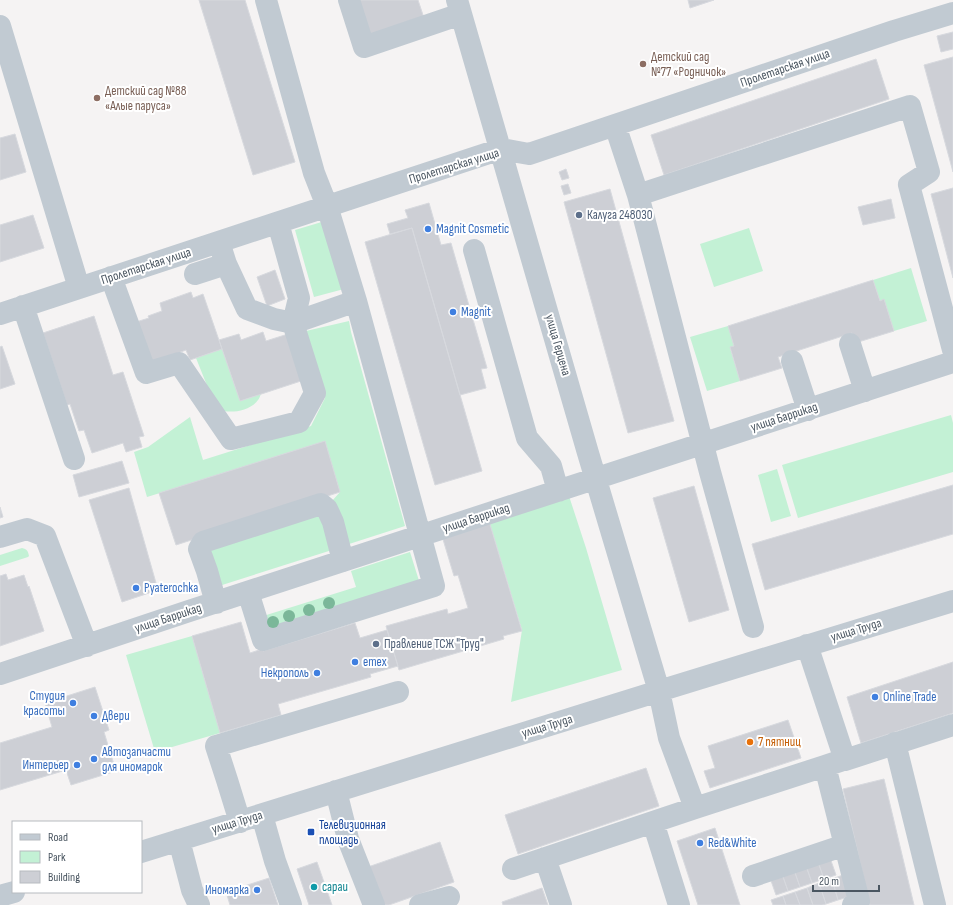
<svg xmlns="http://www.w3.org/2000/svg" width="953" height="905" viewBox="0 0 953 905" font-family="'Sofia Sans Condensed',sans-serif">
<rect width="100%" height="100%" fill="#f5f3f3"/>
<path fill="#c3f1d5" d="M325,221L344,289L314,297L295,230Z
M749,228L763,271L714,287L700,244Z
M911,268L927,321L894,331L884,300L880,301L873,280Z
M349,321L351,332L405,526L346,545L332,501L340,492L324,442L147,497L134,452L148,447L190,417L203,460L311,426L325,398L306,331Z
M728,326L734,346L730,348L740,381L707,391L690,337Z
M222,349L240,401L261,394C260,396 259,399 258,400C251,410 234,413 224,411L208,388L196,358Z
M951,415L953,423V472L798,518L782,465Z
M777,469L791,516L771,522L758,475Z
M569,496L586,548L622,670L511,702L522,630L489,521Z
M320,515L332,550L219,586L207,551Z
M22,548C27,549 28,551 29,556L28,557L0,566V555Z
M410,552L420,584L265,633L260,617L356,587L351,571Z
M192,636L220,733L155,752L126,655Z"/>
<path fill="#cdcfd5" stroke="#d7d9de" d="M199,0H245L295,162L253,175Z
M357,0H418L425,21L369,38Z
M688,0H714L690,8Z
M953,32V49L941,52L937,36Z
M953,57V172L924,65Z
M876,59L889,99L664,175L651,135Z
M15,134L26,172L0,180V138Z
M566,169L569,178L562,180L559,172Z
M568,184L571,193L564,195L561,186Z
M953,188V278L931,194Z
M610,189L674,421L628,433L564,202Z
M891,199L895,218L863,225L858,207Z
M429,203L441,245L451,243L487,368L481,369L486,388L460,395L412,228L390,234L387,224L408,218L405,210Z
M33,215L44,248L0,262V225Z
M412,228L482,471L435,485L365,242Z
M275,270L285,299L267,306L257,277Z
M873,280L880,301L884,299L894,331L855,343L852,333L778,357L782,368L740,381L730,347L734,346L728,326Z
M191,292L193,298L203,294L222,349L190,360L186,350L151,363L136,322L149,318L148,316L162,311L160,303Z
M94,316L113,375L123,372L144,436L139,437L142,447L126,452L123,443L92,453L84,430L79,431L70,404L67,405L43,333Z
M263,332L266,341L288,334L304,380L240,401L219,340L239,334L241,340Z
M2,346L15,384L0,389V347Z
M325,441L340,492L176,545L159,493Z
M122,461L129,483L79,497L73,475Z
M953,485V534L765,590L752,544Z
M694,486L729,610L689,622L653,498Z
M129,488L158,590L122,602L89,500Z
M0,507L3,517L0,518Z
M489,521L522,631L503,636L504,639L399,670L386,626L447,609L448,614L468,608L458,575L454,576L442,536Z
M6,574L8,580L24,575L28,587L29,586L44,631L0,646V576Z
M241,622L250,653L262,649L263,651L355,623L360,638L387,630L398,666L370,674L371,677L278,704L281,715L220,733L192,636Z
M953,662V713L861,743L847,697Z
M95,687L109,730L104,732L116,771L71,785L66,770L0,790V743L52,727L45,703Z
M788,720L801,758L710,788L704,771L715,768L708,746Z
M646,768L659,806L518,854L505,815Z
M884,779L914,905H870L843,789Z
M715,828L740,905H698L677,841Z
M440,842L454,882L389,905H382L368,867Z
M829,855L836,875L824,879L817,859Z
M817,859L824,879L812,883L805,863Z
M317,862L332,905H309L297,869Z
M805,863L812,883L800,887L793,867Z
M793,867L800,887L788,891L781,871Z
M781,871L788,891L776,895L769,875Z
M843,875L851,896L838,900L832,879Z
M269,878L278,905H230L226,892Z
M832,879L838,900L826,904L819,883Z
M819,883L826,904L822,905H813L807,888Z
M542,888L548,905H503L502,902Z
M807,888L813,905H800L795,892Z
M795,892L800,905H786L783,896Z
M783,896L786,905H773L771,900Z"/>
<g fill="none" stroke-linecap="round" stroke-linejoin="round">
<path stroke="#c1cad2" stroke-width="22" d="M349,0L364,47L461,14
M457,0L588,453L659,691L669,738L695,808
M0,26L79,288
M615,125L638,195
M219,242L226,264L247,309L274,319L293,323L299,298L278,223
M474,250L527,438L551,466L558,491
M195,274L226,264
M111,277L146,373L179,363L231,439L299,422L315,393L293,323L356,301
M23,306L74,459
M0,314L501,149L529,154L535,152L894,31L953,13
M850,344L865,391
M792,361L808,410
M0,537L27,529L45,536L87,646
M248,592L263,640L434,586L356,301L327,206L314,173L266,0
M216,603L207,571L199,549L203,542L321,504L327,509L333,522L343,561
M753,627L710,472L638,195L910,106L929,172L909,185L953,350
M807,645L845,760L953,725
M0,674L186,612L953,362
M895,743L935,905
M840,761L825,766L859,901L853,905
M336,791L348,839L374,905
M262,815L275,861L291,905
M240,822L227,780L216,746L398,692
M653,822L679,905
M179,840L192,890L199,905
M141,852L659,691L953,601
M545,858L561,905
M513,869L695,808L825,766
M753,876L845,845
M0,896L14,892
M420,905L449,897"/>
</g>
<g fill="#7bb799">
<circle cx="329" cy="603" r="6"/>
<circle cx="309" cy="610" r="6"/>
<circle cx="289" cy="616" r="6"/>
<circle cx="273" cy="622" r="6"/>
</g>
<g fill="#8d6e63" stroke="#fff" stroke-width="1.5">
<circle cx="643" cy="64" r="4"/>
<circle cx="97" cy="98" r="4"/>
</g>
<g fill="#5c6f8a" stroke="#fff" stroke-width="1.5">
<circle cx="579" cy="215" r="4"/>
<circle cx="376" cy="644" r="4"/>
</g>
<g fill="#3f7fe0" stroke="#fff" stroke-width="1.5">
<circle cx="428" cy="229" r="4"/>
<circle cx="453" cy="312" r="4"/>
<circle cx="136" cy="588" r="4"/>
<circle cx="355" cy="662" r="4"/>
<circle cx="317" cy="673" r="4"/>
<circle cx="875" cy="697" r="4"/>
<circle cx="73" cy="703" r="4"/>
<circle cx="94" cy="716" r="4"/>
<circle cx="94" cy="759" r="4"/>
<circle cx="77" cy="765" r="4"/>
<circle cx="700" cy="843" r="4"/>
<circle cx="257" cy="890" r="4"/>
</g>
<circle fill="#e8710a" stroke="#fff" stroke-width="1.5" cx="750" cy="742" r="4"/>
<rect fill="#1a4fb4" stroke="#fff" stroke-width="1.5" x="307" y="828" width="8" height="8" rx="2"/>
<circle fill="#0f9aa8" stroke="#fff" stroke-width="1.5" cx="314" cy="887" r="4"/>
<g text-anchor="middle" dominant-baseline="central" stroke-width="4" stroke-linejoin="round" paint-order="stroke">
<g font-size="13" fill="#785e54" stroke="#fff" text-anchor="start">
<text x="651" y="57">Детский сад<tspan x="651" dy="15">№77 «Родничок»</tspan></text>
<text x="105" y="91">Детский сад №88<tspan x="105" dy="15">«Алые паруса»</tspan></text>
</g>
<g font-size="13" fill="#4a5661" stroke="#fff">
<text transform="translate(785 68) rotate(-19)">Пролетарская улица</text>
<text transform="translate(454 166) rotate(-17)">Пролетарская улица</text>
<text transform="translate(146 266) rotate(-18)">Пролетарская улица</text>
<text transform="translate(558 345) rotate(74)">улица Герцена</text>
<text transform="translate(784 417) rotate(-18)">улица Баррикад</text>
<text transform="translate(476 518) rotate(-18)">улица Баррикад</text>
<text transform="translate(168 618) rotate(-18)">улица Баррикад</text>
<text transform="translate(856 630) rotate(-17)">улица Труда</text>
<text transform="translate(547 726) rotate(-17)">улица Труда</text>
<text transform="translate(237 822) rotate(-17)">улица Труда</text>
</g>
<g font-size="13" fill="#4e5e75" stroke="#fff" text-anchor="start">
<text x="587" y="215">Калуга 248030</text>
<text x="384" y="644">Правление ТСЖ "Труд"</text>
</g>
<g font-size="13" fill="#366cbe" stroke="#fff" text-anchor="start">
<text x="436" y="229">Magnit Cosmetic</text>
<text x="461" y="312">Magnit</text>
<text x="144" y="588">Pyaterochka</text>
<text x="363" y="662">emex</text>
<text x="309" y="673" text-anchor="end">Некрополь</text>
<text x="65" y="696" text-anchor="end">Студия<tspan x="65" dy="15">красоты</tspan></text>
<text x="883" y="697">Online Trade</text>
<text x="102" y="716">Двери</text>
<text x="102" y="752">Автозапчасти<tspan x="102" dy="15">для иномарок</tspan></text>
<text x="69" y="765" text-anchor="end">Интерьер</text>
<text x="708" y="843">Red&amp;White</text>
<text x="249" y="890" text-anchor="end">Иномарка</text>
</g>
<g font-size="13" fill="#c56008" stroke="#fff" text-anchor="start">
<text x="758" y="742">7 пятниц</text>
</g>
<g font-size="13" fill="#164399" stroke="#fff" text-anchor="start">
<text x="319" y="825">Телевизионная<tspan x="319" dy="15">площадь</tspan></text>
</g>
<g font-size="13" fill="#0d838f" stroke="#fff" text-anchor="start">
<text x="322" y="887">сараи</text>
</g>
</g>
<rect x="12" y="821" width="130" height="72" fill="#ffffff" stroke="#b7bbc0"/>
<rect x="20" y="834" width="20" height="6" fill="#c1cad2" stroke="#b7bbc0"/>
<text x="48" y="841" font-size="12" fill="#4a5661">Road</text>
<rect x="20" y="851" width="20" height="12" fill="#c3f1d5" stroke="#b7bbc0"/>
<text x="48" y="861" font-size="12" fill="#4a5661">Park</text>
<rect x="20" y="871" width="20" height="12" fill="#cdcfd5" stroke="#b7bbc0"/>
<text x="48" y="881" font-size="12" fill="#4a5661">Building</text>
<path d="M813 885v6h66v-6" fill="none" stroke="#4a5661" stroke-width="2"/>
<text x="819" y="885" font-size="12" fill="#4a5661" stroke="#ffffff" stroke-width="3" paint-order="stroke">20 m</text>
</svg>
